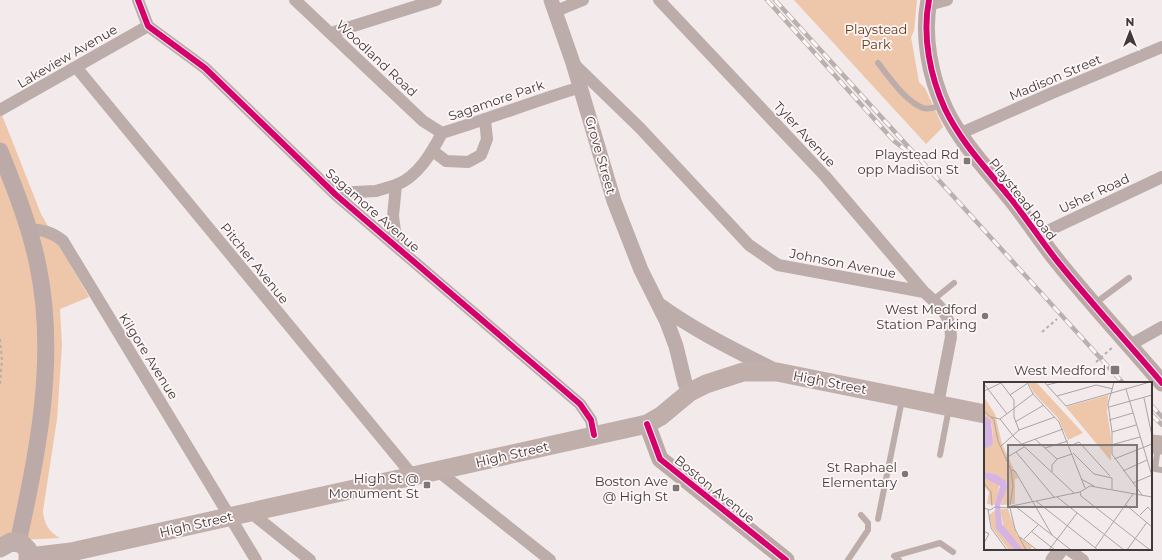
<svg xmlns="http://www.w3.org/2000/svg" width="1162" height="560" viewBox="0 0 1162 560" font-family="Montserrat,sans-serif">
<rect width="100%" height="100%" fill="#f2eaeb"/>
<path fill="#eec6aa" d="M794,0H917L914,31L911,37L919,82L925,88L943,127L926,144Z
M0,110L41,214L89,297L60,309L62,345L57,419L43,511C44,524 49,532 60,538L0,541Z"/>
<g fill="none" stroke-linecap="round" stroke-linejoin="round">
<path stroke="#b9acaa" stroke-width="2" stroke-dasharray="3 3" stroke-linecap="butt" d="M1042,332L1057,319
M0,339L2,360L0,384
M1096,362L1114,346"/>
<path stroke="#bdadaa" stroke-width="6" d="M878,63C890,78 905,101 923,108C929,110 936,107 942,105
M933,300L954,283
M1094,304L1129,278
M1158,447L1155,469L1162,470
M940,455L949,408
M878,519L902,400
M848,560L868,530V523L861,515
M899,560L894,556L940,543L953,552"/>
<path stroke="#bdadaa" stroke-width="12" d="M138,0L148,26L205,68L336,195L580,404L591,420L594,435
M295,0L423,121L442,133
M659,0L825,176L924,292
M928,5L947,0
M556,11L583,0
M331,33L436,0
M573,63L640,128L749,245L778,265L924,292C940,306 951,315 951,337L938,404
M76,67L413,476
M0,110L148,26
M959,134L1052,93L1162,47
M433,151L446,161L468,162L481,155L487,139L485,120
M334,193L376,191L396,185
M29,229C43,230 52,232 63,241L256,560
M1039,235L1162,177
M397,247L393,216L396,185C418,177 432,152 442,133C489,119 534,101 581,87
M1130,345L1162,327
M438,471L550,560
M250,512L310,560
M1068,549L1083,560"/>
<path stroke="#bdadaa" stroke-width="15" d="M551,0L573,63L614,201L641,270L667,322L676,346L685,383L690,392
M661,306C697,332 737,351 776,371
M1053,560L1061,549"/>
<path stroke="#bcaaa8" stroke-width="17" d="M929,0C922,36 930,76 945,109C962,144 987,169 1011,199C1027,219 1041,241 1058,262C1091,303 1128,343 1162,383
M0,151C15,189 30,226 38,266C57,357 38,453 18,542
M647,424L660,459L786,560"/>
<path stroke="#bfaeaa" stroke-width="19" d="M1151,444L1162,445
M0,548L11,542L21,543L28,550V560
M29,557L71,552L647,424L661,416L690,392L706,384L743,372H777L985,414"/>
<defs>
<path id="rail" d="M767,0L894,141L907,151
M775,0L1123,383
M1151,405L1162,417
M1152,415L1162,425"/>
</defs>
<use href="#rail" stroke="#bbafaf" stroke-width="4.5"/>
<use href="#rail" stroke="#fef6f7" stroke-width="3" stroke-dasharray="9" stroke-linecap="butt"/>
<defs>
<path id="cycleway" d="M138,0L148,26L205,68L336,195L580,404L591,420L594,435
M929,0C922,36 930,76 945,109C962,144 987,169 1011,199C1027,219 1041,241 1058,262C1091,303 1128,343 1162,383
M647,424L660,459L786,560"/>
</defs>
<use href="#cycleway" stroke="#fef6f7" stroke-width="8"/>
<use href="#cycleway" stroke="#d6006c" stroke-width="6"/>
</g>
<g fill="#7e7879" stroke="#fef6f7" stroke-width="1.5">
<rect x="963" y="157" width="8" height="8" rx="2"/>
<circle cx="985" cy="316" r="4"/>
<rect x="1110" y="365" width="10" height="10" rx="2"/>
<circle cx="905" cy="474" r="4"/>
<rect x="423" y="481" width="8" height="8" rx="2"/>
<rect x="672" y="484" width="8" height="8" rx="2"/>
</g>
<g text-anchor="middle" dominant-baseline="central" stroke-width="3.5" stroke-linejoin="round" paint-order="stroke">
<g font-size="13" fill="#64370f" stroke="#fef6f7">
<text x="876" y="29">Playstead<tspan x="876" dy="15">Park</tspan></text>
</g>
<g font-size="13" fill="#403a3b" stroke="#fef6f7">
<text transform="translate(67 56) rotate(-30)">Lakeview Avenue</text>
<text transform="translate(377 58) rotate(43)">Woodland Road</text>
<text transform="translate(1055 77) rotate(-23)">Madison Street</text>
<text transform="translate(496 100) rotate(-19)">Sagamore Park</text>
<text transform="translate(805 134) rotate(47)">Tyler Avenue</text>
<text transform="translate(601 155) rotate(74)">Grove Street</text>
<text transform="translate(1094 193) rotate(-25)">Usher Road</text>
<text transform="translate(1023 199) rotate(52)">Playstead Road</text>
<text transform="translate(373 210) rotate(41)">Sagamore Avenue</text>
<text transform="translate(255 263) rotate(51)">Pitcher Avenue</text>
<text transform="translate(843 263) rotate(11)">Johnson Avenue</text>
<text transform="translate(149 356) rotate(58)">Kilgore Avenue</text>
<text transform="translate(830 382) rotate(11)">High Street</text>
<text transform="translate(512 454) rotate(-13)">High Street</text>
<text transform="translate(715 489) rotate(39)">Boston Avenue</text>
<text transform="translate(196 524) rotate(-13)">High Street</text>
</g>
<g font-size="13" fill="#403a3b" stroke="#fef6f7" text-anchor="end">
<text x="959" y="154">Playstead Rd<tspan x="959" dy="15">opp Madison St</tspan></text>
<text x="977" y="309">West Medford<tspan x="977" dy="15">Station Parking</tspan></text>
<text x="1106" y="370">West Medford</text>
<text x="897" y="467">St Raphael<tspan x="897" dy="15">Elementary</tspan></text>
<text x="419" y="478">High St @<tspan x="419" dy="15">Monument St</tspan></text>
<text x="668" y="481">Boston Ave<tspan x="668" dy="15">@ High St</tspan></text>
</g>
</g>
<g transform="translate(984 382)">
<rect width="168" height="168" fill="#f2eaeb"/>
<path d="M44,0H52L99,51L84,58L74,36L50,11ZM124,13L123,30L127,55V79L82,25ZM0,15L11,32L18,62L34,96L31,97V122L17,123L23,101L11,92L0,90V67L9,60L8,42L0,33ZM0,96L15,103L13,123L3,122L5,110L0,104ZM13,127L12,147L31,168H25L8,146L5,133ZM16,127H24L33,153L48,165L46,168H39L20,146Z" fill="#eec6aa"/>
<path d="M0,33L7,39L9,59L8,63L0,67ZM0,90L11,92L22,99L23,105L16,124L18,142L39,168H31L12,147L11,123L16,104L0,96Z" fill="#d5b3e3"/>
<path fill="none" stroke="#aba4a5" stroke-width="1" d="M43,0L49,12L75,40L101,106M60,0L82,24L166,0M130,0L124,22L128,50V72L158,113M17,1L30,18V35L35,48M1,3L23,32M63,3L75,0M142,7L168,94M0,9L19,0M26,13L44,1M73,14L112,3L129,7M160,16L168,54M125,25L168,13M0,29L10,38L14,59L27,88L29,104L26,123M7,35L16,37L30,55L90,111M16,37L49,12M125,38L149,31M31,40L60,23M128,50L152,43M51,57L73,77M38,62L79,47M127,63L156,55M17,64L35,48L71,35M86,64L95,60L126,94M61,66L84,59M32,70L70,115M89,71L110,92L128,96V107M22,76L40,65M130,77L168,62M27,88L31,89L68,153M139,89L163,78M68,90V83L73,77L88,72M97,97L110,104M0,101L7,110L8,124M149,101L168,93M96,110L97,114L166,168M73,115L140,168M52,119L114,168M142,123L168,145M31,124L87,168M23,125L96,110L106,104L168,115M0,126L6,128L11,125L25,126M26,126L31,147L42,168M4,127L7,146L23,168M156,133L164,125L168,130M0,149L5,152L0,161M47,149L71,168M36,155L53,168M40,157L54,143M111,166L149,112M65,168L93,131M143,168L163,140"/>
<path fill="#7e7879" fill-opacity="0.15" stroke="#7e7879" stroke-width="2" d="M24,63H153V125H24Z"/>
<rect width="168" height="168" fill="none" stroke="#403a3b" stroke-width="2"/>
</g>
<g transform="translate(1130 32)" stroke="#fef6f7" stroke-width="3" paint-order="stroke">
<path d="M0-3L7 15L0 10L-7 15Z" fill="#403a3b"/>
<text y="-6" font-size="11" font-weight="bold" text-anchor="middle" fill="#403a3b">N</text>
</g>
</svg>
